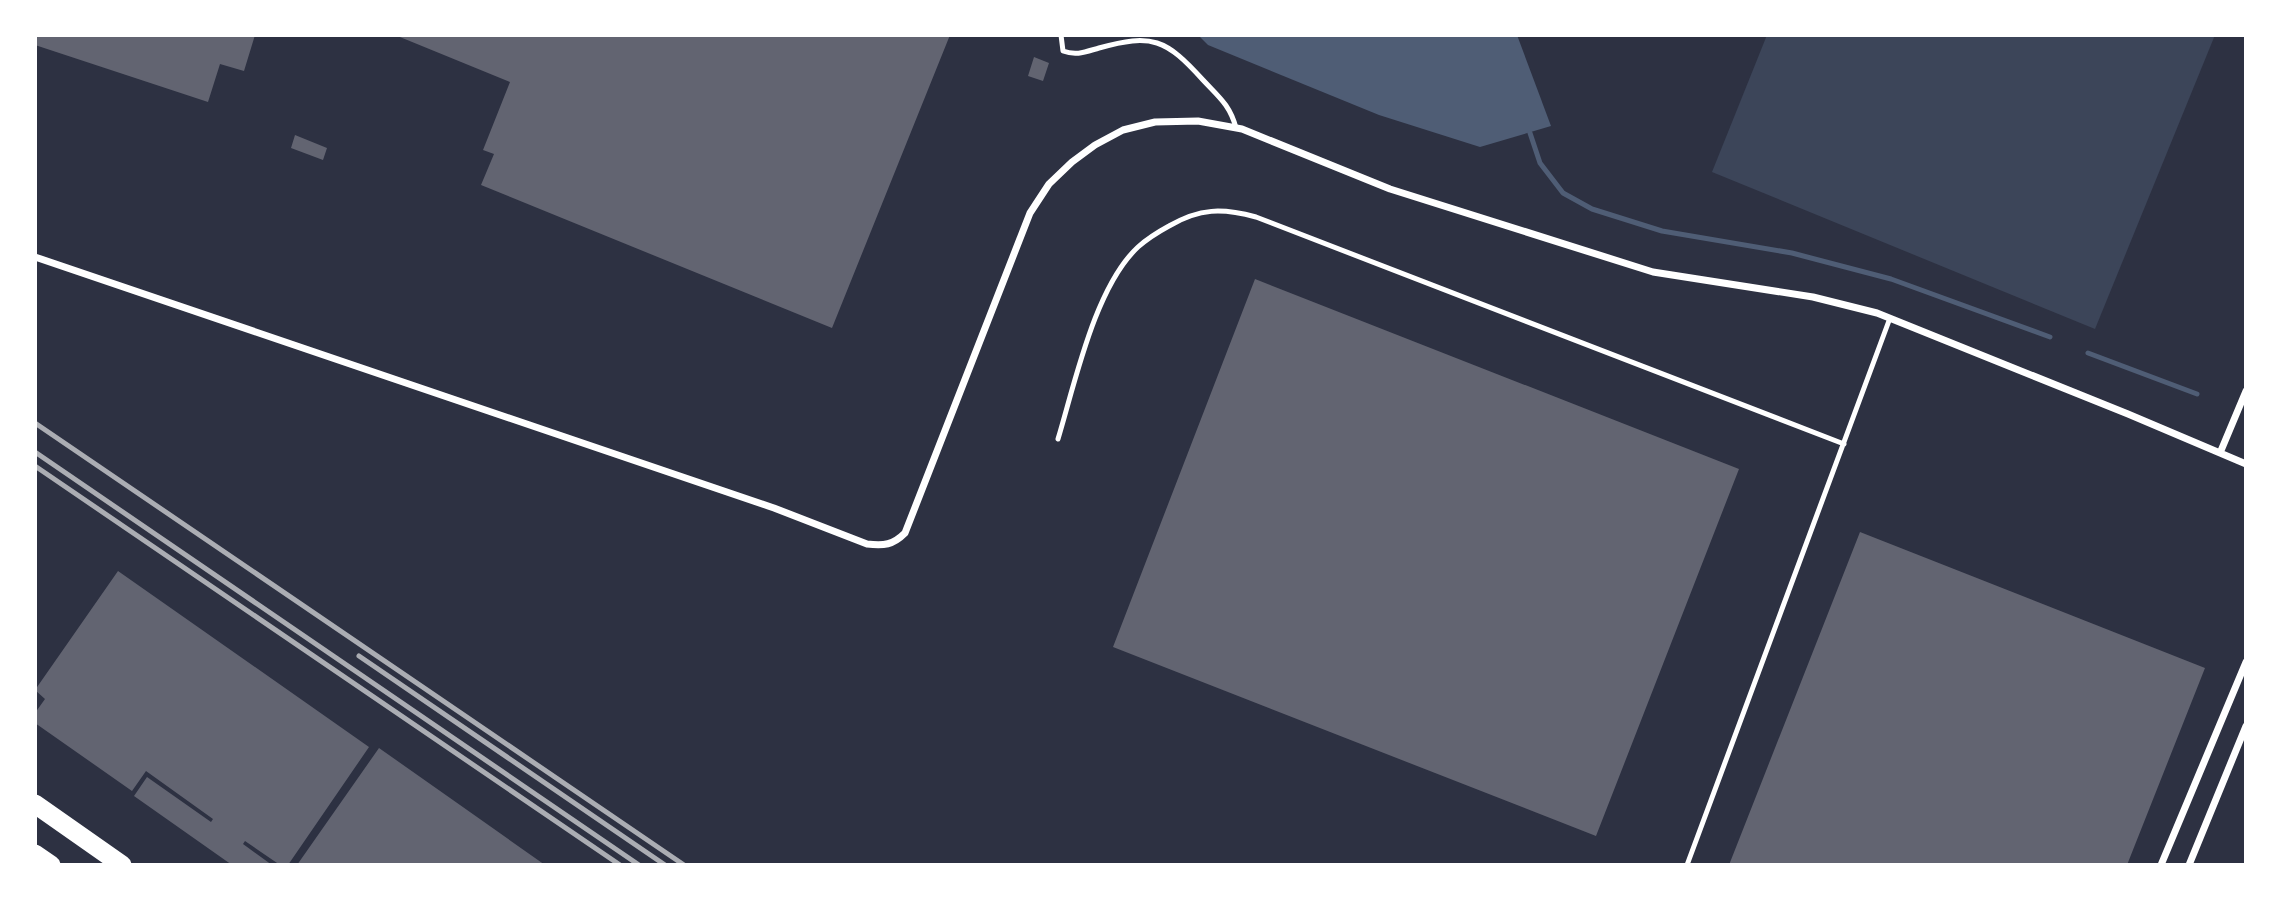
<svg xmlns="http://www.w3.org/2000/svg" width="2281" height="900" viewBox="0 0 2281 900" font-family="Roboto,sans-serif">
<rect width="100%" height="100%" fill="#2d3142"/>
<path fill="#3c4559" d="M1767,35H2215L2095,329L1712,172Z"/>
<path fill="#4f5d75" d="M1198,35H1517L1551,126L1480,147L1379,115L1208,45Z"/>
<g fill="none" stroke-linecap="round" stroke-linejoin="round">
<path stroke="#4f5d75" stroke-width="5" d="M1530,133L1540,163L1563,193L1592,209L1662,231L1792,253L1891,279L2050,337
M2088,353L2197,394"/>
</g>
<path fill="#626471" d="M35,35H255L244,71L220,64L208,102L35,45Z
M395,35H950L832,328L481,185L494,154L483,150L510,82Z
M1034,57L1049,63L1043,81L1028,76Z
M295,135L327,148L323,160L291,148Z
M1255,279L1739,469L1596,836L1113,647Z
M1860,532L2205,668L2127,865H1729Z
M118,571L369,747L288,865H280L245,841L243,844L272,865H232L134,796L147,777L211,822L213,819L146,771L132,791L35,723V713L45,699L35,690Z
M379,748L460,805L545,865H297Z"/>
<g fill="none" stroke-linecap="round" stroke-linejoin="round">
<path stroke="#fff" stroke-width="5" d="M1061,35L1063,51C1076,56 1085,52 1099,48C1152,33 1166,39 1203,80C1219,97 1230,105 1236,128
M1058,439C1075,383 1095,287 1138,247C1147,239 1158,232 1169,226C1200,208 1222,208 1256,217L1844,444
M1687,865L1890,318"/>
<path stroke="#fff" stroke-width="7" d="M35,257L774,508L867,544C884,546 893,545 905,533L1030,213L1049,184L1072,162L1095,145L1123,130L1155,122L1198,121L1242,129L1390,189L1653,272L1813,297L1877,313L2128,414L2246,464
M2220,453L2246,391
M2161,865L2246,662
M2189,865L2246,726"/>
<path stroke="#fff" stroke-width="19" d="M35,804L122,865
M35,854L51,865"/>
<path stroke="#abadb3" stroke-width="5" d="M35,423L684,865
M35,452L639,865
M35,466L620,865
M359,656L665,865"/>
</g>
<rect width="2281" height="900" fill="none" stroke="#ffffff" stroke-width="74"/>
</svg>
